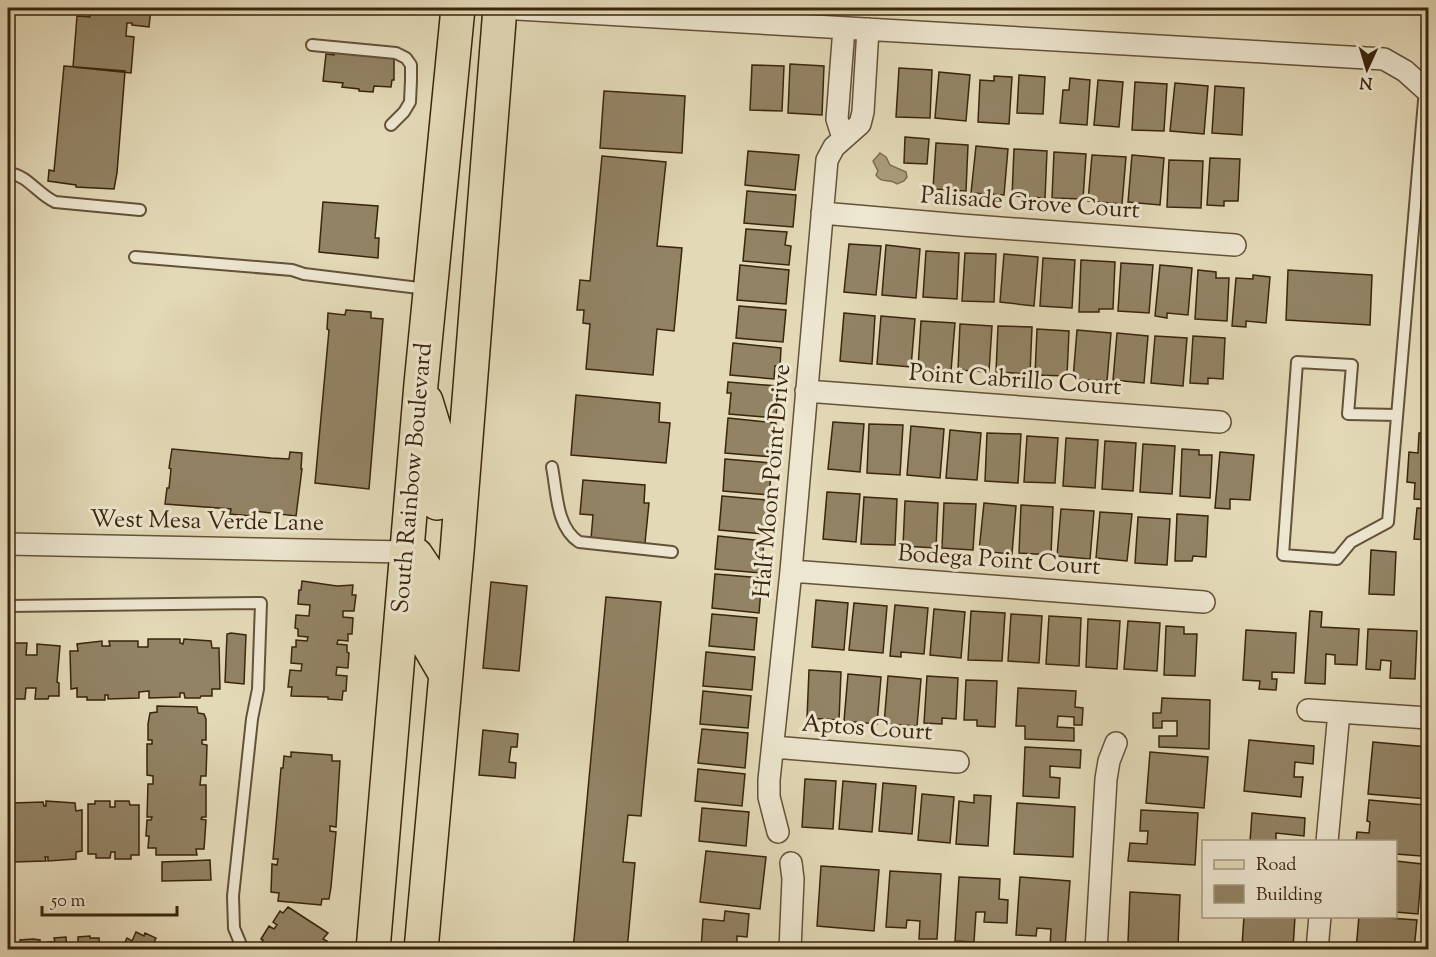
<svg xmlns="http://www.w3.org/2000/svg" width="1436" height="957" viewBox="0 0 1436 957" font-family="'Sorts Mill Goudy',serif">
<rect width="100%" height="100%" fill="#e3d9b7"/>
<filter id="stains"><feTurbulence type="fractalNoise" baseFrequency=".00333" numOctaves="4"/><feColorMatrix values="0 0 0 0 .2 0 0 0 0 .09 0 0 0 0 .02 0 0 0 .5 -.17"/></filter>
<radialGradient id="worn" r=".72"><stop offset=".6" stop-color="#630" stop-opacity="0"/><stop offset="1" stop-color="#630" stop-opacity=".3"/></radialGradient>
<path fill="#aa9c7d" stroke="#7d6c50" stroke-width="1.5" d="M880,153L886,157L890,165L906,172L907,177L904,181L897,184C890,178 881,184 876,175L878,171L873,161Z"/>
<path fill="#928365" stroke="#3a250d" stroke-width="1.5" d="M90,8H151L149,27L132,25V23H127L126,36L134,37L131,73L73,67L77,16L90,17Z
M334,53L394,57V80H392L391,87L374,86L373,92L359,91V89L342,87L343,83L323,81L326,54L334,55Z
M790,64L824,66L822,115L788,113Z
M752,65L784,66L782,111L750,110Z
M64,66L125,71L117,173L114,189L76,187V185L48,181L49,170L54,171Z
M899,68L932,70L930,118L896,117Z
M939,72L970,75L966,121L935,118Z
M1019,75L1045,77L1043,114L1017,113Z
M994,76L1012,77L1009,124L978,122L980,80L994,81Z
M1070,78L1090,80L1087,125L1060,123L1063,90H1069Z
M1098,80L1123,82L1119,127L1094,125Z
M1135,82L1167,84L1164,131L1132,130Z
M1175,83L1208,86L1204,134L1170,131Z
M1215,86L1244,88L1242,135L1212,133Z
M604,91L685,96L682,153L600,148Z
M905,137L929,139L927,164L904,163Z
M936,143L968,145L966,191L933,189Z
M976,146L1008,149L1004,195L971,193Z
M1014,149L1047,151L1045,198L1012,196Z
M748,151L799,155L795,190L745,185Z
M1054,152L1086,154L1083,199L1052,198Z
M1092,155L1126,157L1122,204L1088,201Z
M1132,155L1164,158L1160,205L1128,202Z
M602,156L666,162L657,246L682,248L674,331L657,329L653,375L586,369L590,324L583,323L584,310H577L580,280L590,281Z
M1210,158L1240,159L1238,201H1224V206L1207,205Z
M1169,160L1203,161L1201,208L1167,207Z
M747,191L796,195L793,227L744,223Z
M323,202L378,206L375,238H379L378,258L319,252Z
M746,229L787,232L785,245L791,246L789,265L743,261Z
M849,244L881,246L876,295L844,292Z
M886,245L920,249L916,298L882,295Z
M926,251L959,253L957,299L923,297Z
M965,253L996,254L994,302L962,301Z
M1004,254L1038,257L1034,306L1000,302Z
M1043,258L1075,260L1072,308L1040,306Z
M1081,260L1115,262L1113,309H1099V312H1079Z
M1121,263L1153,265L1149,313L1118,311Z
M740,265L789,270L786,304L737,300Z
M1160,265L1192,268L1188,315L1167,313V318L1155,316Z
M1198,270L1216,272V278H1229L1227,321L1195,319Z
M1288,270L1372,275L1370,325L1286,320Z
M1253,275L1270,277L1266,323L1246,321V327L1232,326L1236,278L1253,279Z
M739,306L786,310L783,342L736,338Z
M346,310L371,312V318L383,319L369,489L315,483L329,330L327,329L328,313L345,315Z
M844,313L875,316L872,364L840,361Z
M881,316L915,319L911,367L877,364Z
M921,321L955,323L951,371L918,368Z
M960,324L992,326L989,372L958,370Z
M998,326L1032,327L1030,374L996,372Z
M1037,329L1069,331L1067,376L1035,375Z
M1077,330L1111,333L1107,381L1073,379Z
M1117,333L1148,336L1144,383L1113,380Z
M1155,336L1187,338L1183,386L1151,383Z
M1193,336L1225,338L1223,379L1208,378V384L1190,383Z
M733,343L781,348L780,367L775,366L774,379L730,375Z
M728,382L778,386L776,418L729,414L731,393H727Z
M576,395L660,403L659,422L670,423L666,463L571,455Z
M1428,404V500L1414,499L1415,483L1407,482L1409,452L1418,453L1419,433H1426Z
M728,418L776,423L773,457L725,453Z
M833,422L864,424L860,472L828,469Z
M869,424L903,425L900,475L867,473Z
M911,426L944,429L940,478L907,475Z
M950,430L981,433L977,480L946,478Z
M987,433L1021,434L1018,483L985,481Z
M1027,436L1058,438L1055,483L1024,482Z
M1066,438L1098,440L1095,488L1063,486Z
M1105,441L1136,443L1133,491L1102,489Z
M1143,444L1175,446L1172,494L1140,492Z
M172,449L271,458L289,459L290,452L302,453L301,469H302L296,516L253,511L252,516L230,514L231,509L165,504L167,488H169L171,469L169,468Z
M1182,449L1199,450V455H1212L1210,498L1180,496Z
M1220,452L1254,455L1250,500L1230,499V509L1215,508Z
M725,459L772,463L769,495L723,491Z
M583,480L645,485L644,503H649L645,543L591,539L593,515L580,514Z
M827,492L860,494L856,542L823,539Z
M722,496L768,500L765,534L719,530Z
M864,497L897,499L895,545L861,544Z
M905,501L938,503L936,548L903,546Z
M944,503L976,504L973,550L942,548Z
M984,503L1016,506L1012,554L979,551Z
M1021,505L1053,507L1051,555L1019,553Z
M1417,508L1428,509V540L1414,539Z
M1061,509L1094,511L1090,559L1057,556Z
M1100,512L1132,514L1127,561L1096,558Z
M1177,514L1208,516L1206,557L1193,556L1192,561H1175Z
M1138,517L1170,519L1167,565L1135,563Z
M718,536L764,541L761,573L715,569Z
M1371,550L1396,552L1394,595L1369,594Z
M715,574L762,578L759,613L712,608Z
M302,581L337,586L353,585L352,595H356L354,611H343V617L353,618L352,634H348V641L338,640L337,644L347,645V652L349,653L348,668L337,667L336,675L347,676L346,691H343L342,700L328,699V697L291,696L292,687H288L290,670L301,671L302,664L291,663L292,647H296V640L307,641L308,637L298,636V629L295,628L296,615L309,616L310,605L298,604L299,590H301Z
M491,582L527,586L519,671L483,668Z
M606,597L661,602L641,816L628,815L623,862L635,863L627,950H573Z
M816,600L848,603L844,650L812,647Z
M854,603L887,606L883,653L849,650Z
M895,605L928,608L924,654L901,652V657L890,656Z
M934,609L965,612L961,658L930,655Z
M971,611L1005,613L1002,661L968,660Z
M1310,611L1322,612L1321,627L1359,629L1357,665L1335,664V655L1326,654L1325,684L1305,683Z
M712,614L757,618L754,650L709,646Z
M1011,614L1042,616L1039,663L1008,661Z
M1049,616L1081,618L1079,666L1046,664Z
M1088,619L1120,621L1117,669L1086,667Z
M1128,621L1160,623L1157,671L1124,669Z
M1425,623H1428V681L1422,680Z
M1166,626L1184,627V634H1197L1195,676L1164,675Z
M1368,629L1417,631L1415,679L1390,678L1391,661L1381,660L1380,670L1366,669Z
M1246,630L1296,633L1294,673L1272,672V679H1277L1276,690L1259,689L1260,681L1243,680Z
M231,633L246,635L244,684L225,682L227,634Z
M148,639H180V643L183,644L184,639L211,641L212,648H219L220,689H212V696H201L200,698H185L184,693H180V697L149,698V691L139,692V698L108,699V695H105V700H87V697H77V688L71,689L70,651H78L77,644L102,641V646H110L109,641H138V647H148Z
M13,643H27L26,655H37V644L60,646L57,682L59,683V696H49L48,699H35L36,688H26L25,699H11L10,695H8V646H13Z
M706,652L755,657L752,690L703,686Z
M809,670L841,672L839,720L807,718Z
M848,674L881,677L877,724L844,721Z
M888,676L921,679L917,726L884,724Z
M927,676L958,678L956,719L942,718V724L924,723Z
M966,680L997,681L995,727L977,726V720H964Z
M1018,688L1076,691L1075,707L1083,708L1082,725H1074V717L1058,716L1057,727L1074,728V741L1025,739V726H1016Z
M703,691L751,696L748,728L700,724Z
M1162,698L1210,700L1209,749L1159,747V736H1177V721H1162V728H1153V713H1161Z
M157,706L197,707L198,713L204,714L206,719V740H202V744L207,745L206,776H201L200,785H206V817H202L201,819L206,820L204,849H196L197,855H156V848H148L149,836H146L147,820H151L152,817H147L148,784H153V776L147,775V744H152V740H148V724L150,713L157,712Z
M702,729L748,733L745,768L698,763Z
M483,730L518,734L517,747H511L509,762L516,763L515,778L479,775Z
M1249,740L1314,746L1313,764L1295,762L1294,777H1303L1301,797L1244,791Z
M1373,742L1428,747V799L1368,794Z
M1025,747L1081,750L1080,768L1050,766V777L1060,778L1059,798L1023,796Z
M291,752L332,755V761H340L336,827L330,826V831L336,832L331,887L329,899H322L321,905L278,901L279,893L271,892L272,864L277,865L278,859H273L281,768H283L284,756L291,757Z
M1150,752L1208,757L1204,808L1146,803Z
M698,769L745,774L742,806L695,801Z
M805,779L836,781L833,829L802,827Z
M843,781L876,784L872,832L839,829Z
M883,783L916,786L912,834L879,831Z
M922,794L954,797L950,843L918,840Z
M974,795L991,796L988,846L956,844L959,801L974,803Z
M1369,800L1425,805L1421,856L1396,854V842H1356L1357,832L1369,833L1370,822L1367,821Z
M46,801L75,803L76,811L82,810V851L76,852V859L48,861V857H45L46,861L13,862L12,856H8V809H11L12,803L43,802L44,806H46Z
M95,801H110V807H115V801H129L130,805H139V855H131V859H115V852H111L110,858H96V854H88V804H95Z
M1017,803L1075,807L1073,857L1014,854Z
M702,808L749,812L746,846L699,841Z
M1141,810L1198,813L1195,865L1128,861L1130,843L1147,844L1148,831H1140Z
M1252,813L1305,818L1304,836L1276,833V842H1250Z
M706,851L766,857L760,909L700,902Z
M210,860L211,880L162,881V862Z
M1396,861L1422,864L1418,914L1396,912Z
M821,866L879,870L874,931L817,926Z
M890,871L941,874L937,939H919L920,921L907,920L906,928L886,927Z
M959,877L1000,879L999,899L1008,900L1007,923L984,922L985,912H976L974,942L955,941Z
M1020,877L1070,881L1065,947L1050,946L1051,929L1037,928L1036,936L1016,935Z
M1130,892L1180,895L1178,946L1162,945L1161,950H1143V943L1128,942Z
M288,907L328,933L323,939L327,941L321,950L258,948L263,940L261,939L269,926L274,929L277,925L273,922L280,911L283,913Z
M725,911L749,914L747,937L737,936V945L767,948L766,950H701L703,919L724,921Z
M1244,916H1295L1293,949L1242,946Z
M1359,916L1417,920L1414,950H1356Z
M136,932L144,936L145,933L156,938L152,947L157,950H121L127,938L132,941Z
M90,936V938H99L100,950H49L48,942H55L54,938L66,937L67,949L78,948V937Z
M33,939L40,940V950H21L20,940Z"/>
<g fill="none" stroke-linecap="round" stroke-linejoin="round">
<defs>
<path id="service" d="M312,45L396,53L406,58L411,65V80L410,102L404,112L391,125
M8,173C28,175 37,194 55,202L140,210
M135,257L292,270L304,274L427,289
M1397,415L1348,414L1352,365L1297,362L1283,555L1337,559L1351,542L1388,522L1425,89
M552,467C557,492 556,527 579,542L672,552
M8,606L261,603L258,689L252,719L233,896L234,928L243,950"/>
<path id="minor" d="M500,8L1384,59L1405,71L1425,89
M843,138L837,119L844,28
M822,213L961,225L1235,245
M806,391L1220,422
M8,544L406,552
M791,571L1204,602
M1308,710L1428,718
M773,747L958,762
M778,832L769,797V780L791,571L827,160L834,147L860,124L863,112L868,29
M1327,842L1339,712
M790,950L793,879L791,863
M1096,950L1106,779L1109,761L1116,743
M1317,950L1320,916"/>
<path id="primary" d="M426,401L441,450L437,503
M406,552L416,555L428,573L430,586L425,639L446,675
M373,950L421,384L458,8
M421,950L457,552L500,8"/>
</defs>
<use href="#service" stroke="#645238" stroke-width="14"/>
<use href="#minor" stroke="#645238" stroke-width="24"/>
<use href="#primary" stroke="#3a250d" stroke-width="36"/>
<use href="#service" stroke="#ede6d0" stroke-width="10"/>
<use href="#minor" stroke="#ede6d0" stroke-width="21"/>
<use href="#primary" stroke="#e3d9b7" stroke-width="33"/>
</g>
<g text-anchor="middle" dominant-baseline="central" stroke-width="6" stroke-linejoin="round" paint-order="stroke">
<g font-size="24" fill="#3a250d" stroke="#ede6d0">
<text transform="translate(1030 204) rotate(4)">Palisade Grove Court</text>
<text transform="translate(1015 381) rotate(4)">Point Cabrillo Court</text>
<text transform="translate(413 478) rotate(-85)">South Rainbow Boulevard</text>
<text transform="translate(773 481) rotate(-85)">Half Moon Point Drive</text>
<text transform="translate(207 522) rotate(1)">West Mesa Verde Lane</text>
<text transform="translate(999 561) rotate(4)">Bodega Point Court</text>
<text transform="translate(867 729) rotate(4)">Aptos Court</text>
</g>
</g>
<rect width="1436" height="957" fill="none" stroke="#e3d9b7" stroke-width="30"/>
<rect x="9" y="9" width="1418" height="939" fill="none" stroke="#3a250d" stroke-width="3"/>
<rect x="15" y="15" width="1406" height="927" fill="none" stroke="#3a250d" stroke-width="1.5"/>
<rect x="1202" y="840" width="195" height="78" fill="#ede6d0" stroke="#a59982" stroke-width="1.5"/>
<rect x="1214" y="860" width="30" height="9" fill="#e3d9b7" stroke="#a59982" stroke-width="1.5"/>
<text x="1256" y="870" font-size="18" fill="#3a250d">Road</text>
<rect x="1214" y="885" width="30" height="18" fill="#928365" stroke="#a59982" stroke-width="1.5"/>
<text x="1256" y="900" font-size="18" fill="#3a250d">Building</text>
<g transform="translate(1367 69) rotate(184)" stroke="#ede6d0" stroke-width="4.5" paint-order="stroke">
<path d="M0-4.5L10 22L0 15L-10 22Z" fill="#3a250d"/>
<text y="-9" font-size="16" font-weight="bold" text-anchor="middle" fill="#3a250d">N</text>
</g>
<path d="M42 906v9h135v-9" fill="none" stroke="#3a250d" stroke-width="3"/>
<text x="51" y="906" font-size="18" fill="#3a250d" stroke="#ede6d0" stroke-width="4.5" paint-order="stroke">50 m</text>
<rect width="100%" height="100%" filter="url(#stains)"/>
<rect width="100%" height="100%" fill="url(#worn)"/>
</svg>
